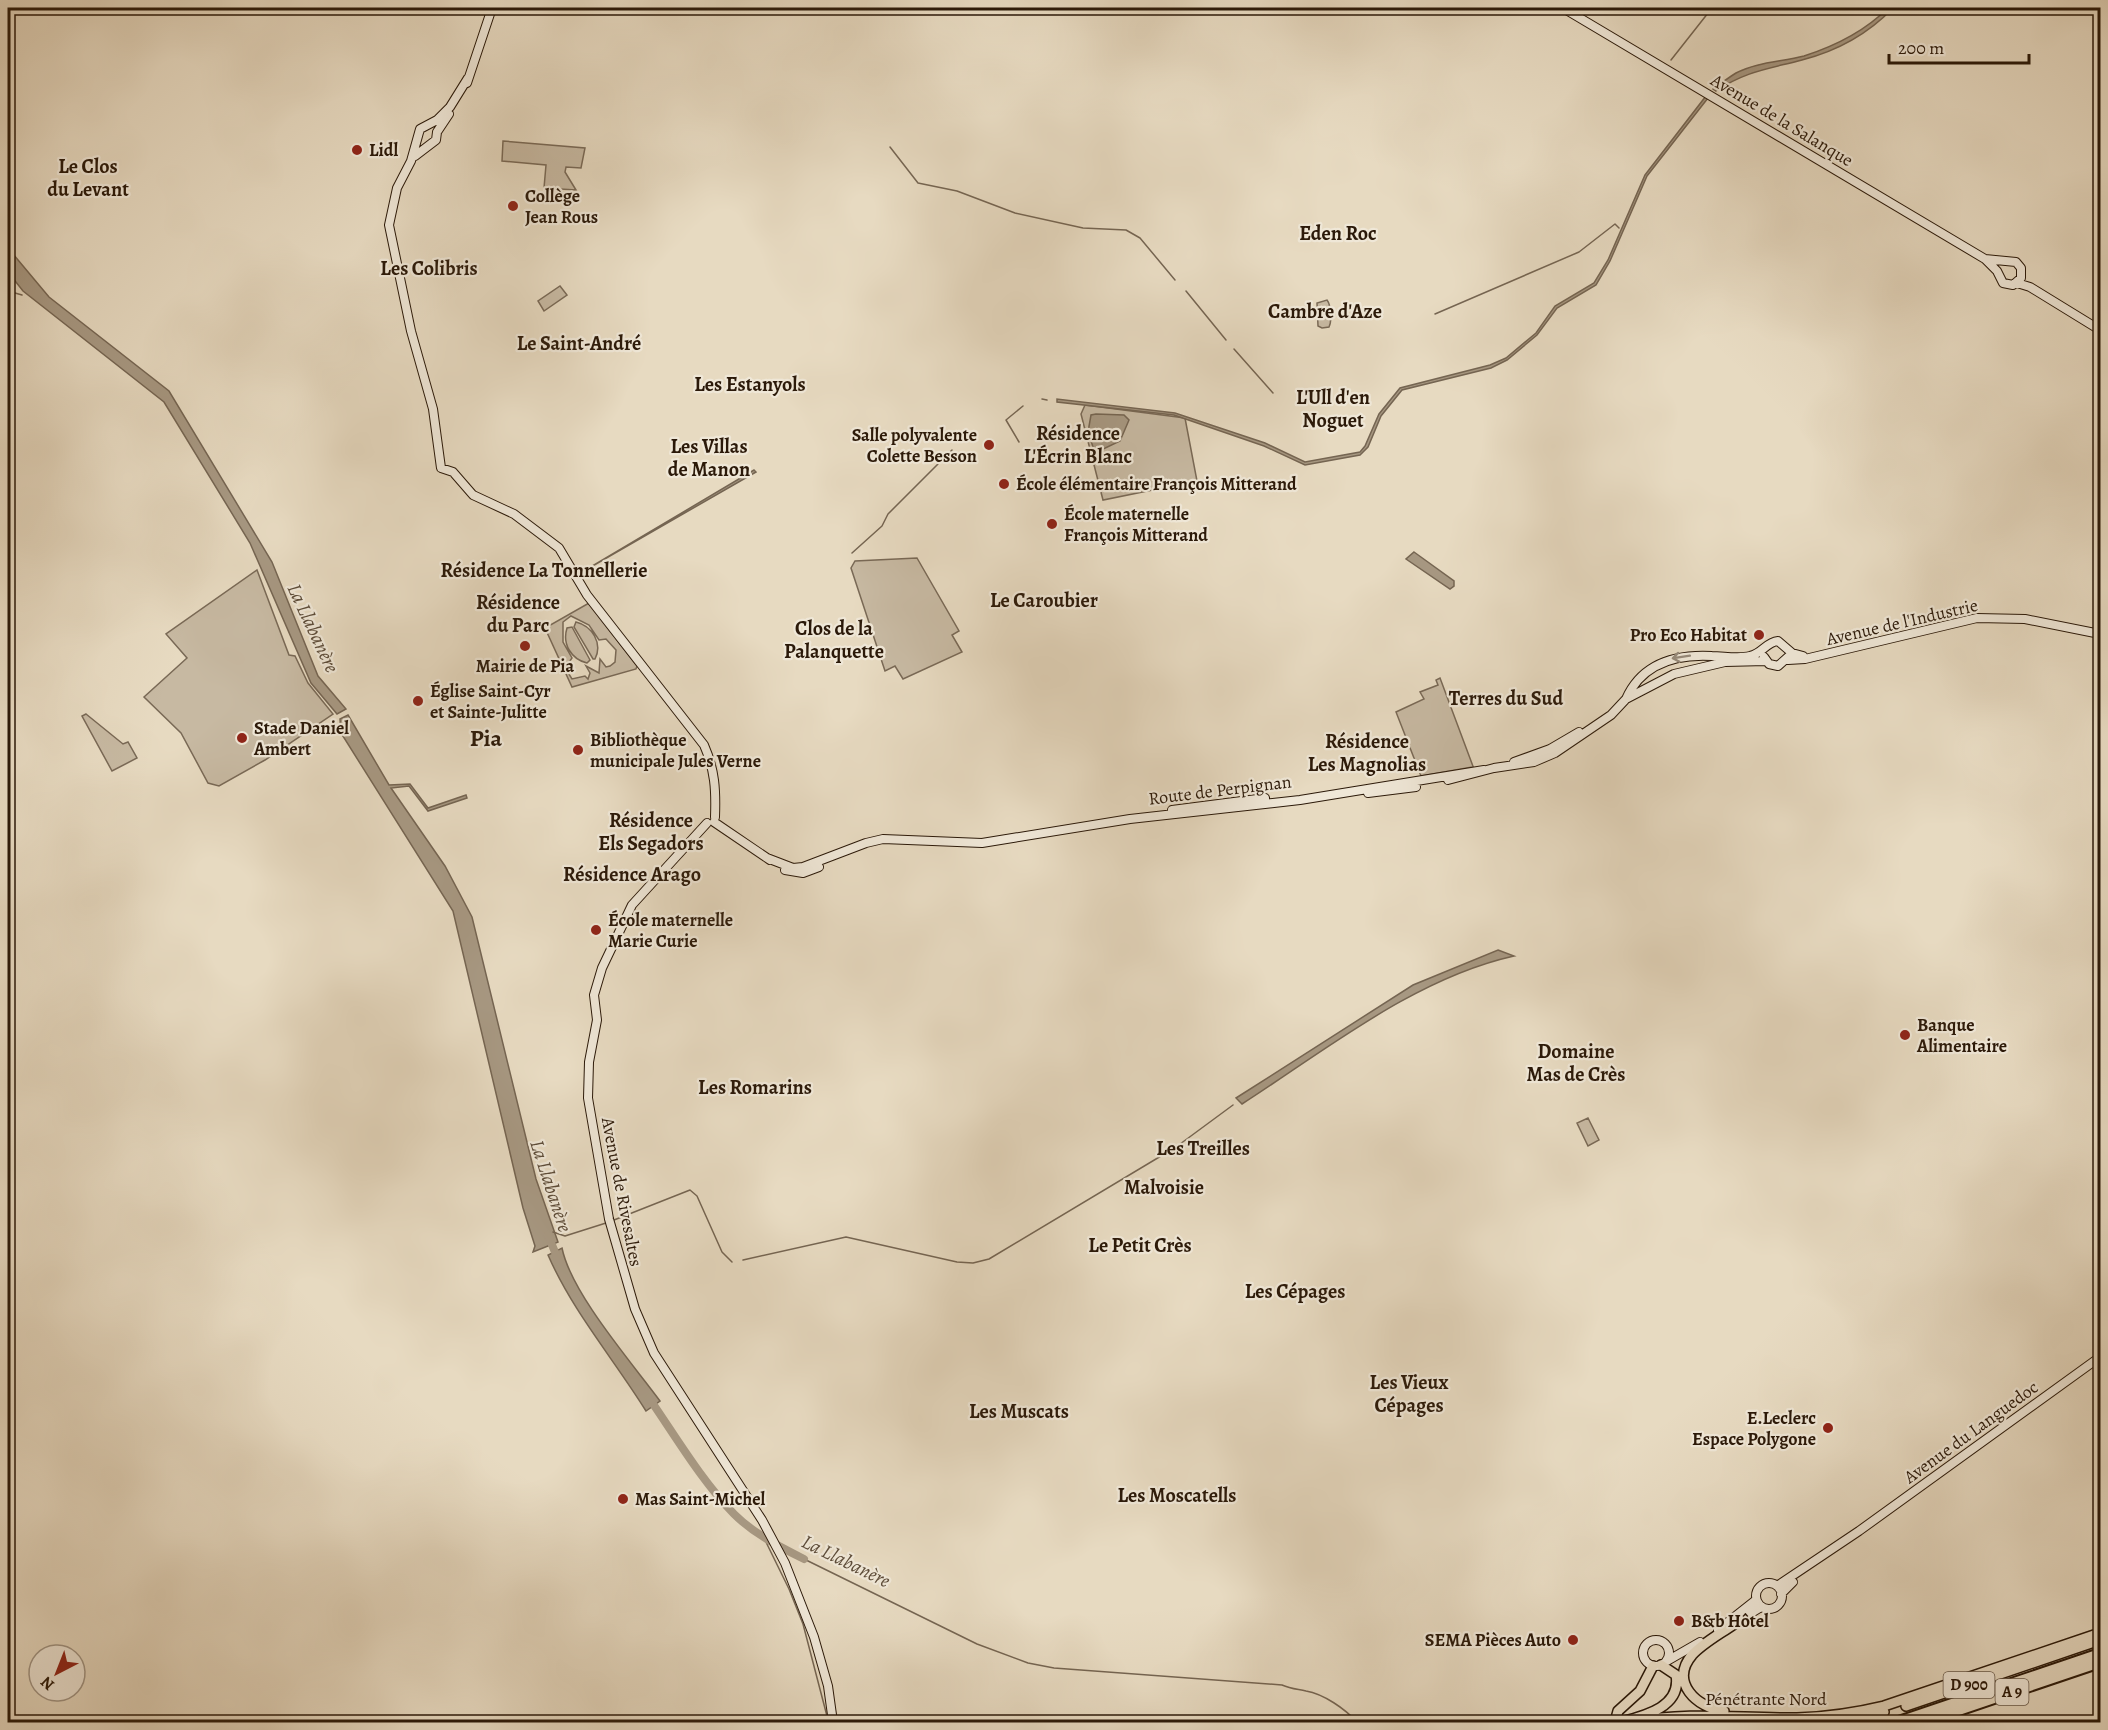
<svg xmlns="http://www.w3.org/2000/svg" width="2108" height="1730" viewBox="0 0 2108 1730" font-family="Alegreya,serif">
<rect width="100%" height="100%" fill="#e7dac1"/>
<filter id="stains"><feTurbulence type="fractalNoise" baseFrequency=".00333" numOctaves="4"/><feColorMatrix values="0 0 0 0 .2 0 0 0 0 .09 0 0 0 0 .02 0 0 0 .5 -.17"/></filter>
<radialGradient id="worn" r=".72"><stop offset=".6" stop-color="#630" stop-opacity="0"/><stop offset="1" stop-color="#630" stop-opacity=".3"/></radialGradient>
<path fill="#c7b9a2" stroke="#796956" stroke-width="1.5" fill-rule="evenodd" d="M503,141L585,148L581,168L566,167L565,172L576,190L544,188L546,165L502,161Z
M560,286L567,295L544,311L538,301Z
M1327,300C1331,305 1332,321 1329,327L1322,328L1318,326L1317,303Z
M1085,405L1185,418L1197,481L1103,500L1081,414Z
M917,558L959,631L952,635L962,652L903,679L895,666L885,671L851,568L855,561Z
M257,570L289,655L295,656L308,683L333,714L265,760L219,786L208,783L181,733L144,697L187,658L166,634Z
M589,603L637,666L636,669L572,687L545,628ZM571,616L589,625L599,640L606,639L616,650L615,662L610,666L606,667L600,659L599,673L586,666L590,673L588,679L585,676L572,679L565,668L572,658L563,642V622Z
M576,622C592,626 603,643 595,659H593L574,627Z
M572,627L590,660L587,663C571,659 562,644 567,628Z
M1440,678L1474,769L1472,767L1421,776L1396,712L1424,699L1420,692L1438,685L1436,680Z
M86,714L123,744L128,742L137,758L112,771L82,716Z
M1588,1118L1599,1140L1588,1146L1577,1123Z"/>
<path fill="#a79882" stroke="#756552" stroke-width="1.5" d="M1888,8H1893C1869,33 1837,51 1802,60C1768,69 1746,71 1716,91L1713,89C1720,84 1728,78 1736,73C1757,62 1781,62 1804,56C1835,46 1865,31 1888,8Z
M1706,96L1708,98L1647,176L1610,261L1596,285L1557,308L1537,335L1507,360L1491,368L1402,390L1381,416L1368,447L1360,455L1305,465L1264,446L1174,415L1057,402V399L1175,413L1265,443L1305,462L1360,452L1365,446L1379,414L1400,388L1490,365L1506,358L1536,333L1555,306L1594,283L1608,260L1645,175Z
M8,248L49,297L169,391L272,562L318,676L346,709L337,714L311,683L250,543L164,402L23,291L8,272Z
M1096,414L1124,415L1129,420L1120,441L1095,453L1088,432L1091,415Z
M754,470L756,472L589,568Z
M1414,552L1454,581V586L1450,589L1406,559Z
M348,715L389,785L410,784L428,808L466,795L467,798L428,811L409,786L391,788L445,866L472,917L536,1179L558,1242L533,1252L535,1246L523,1208L453,911L341,733L340,719Z
M1498,950L1514,956C1415,978 1326,1050 1242,1104L1236,1098L1413,985Z
M562,1248C571,1293 632,1363 660,1401L646,1411C613,1358 573,1312 548,1255Z"/>
<g fill="none" stroke-linecap="round" stroke-linejoin="round">
<path stroke="#756552" stroke-width="1.5" d="M1671,60L1712,8
M890,147L918,183L957,191L1015,213L1083,228L1126,230L1140,238L1175,280
M8,291L22,295
M1186,291L1226,340
M1435,314L1579,252L1615,224L1619,228
M1234,349L1273,393
M1042,399L1047,400
M1019,442L1006,420L1023,406
M852,553L882,526L888,514L952,450
M614,1220L690,1190L697,1196L722,1252L732,1262
M553,1232L565,1236L606,1223
M743,1260L846,1237L957,1262L973,1263L989,1259L1176,1147L1233,1105
M763,1536L789,1589L803,1624L828,1720
M804,1559L977,1644L1028,1663L1054,1668L1282,1685C1291,1689 1297,1689 1306,1691C1324,1694 1345,1709 1357,1722"/>
<path stroke="#a79882" stroke-width="8" d="M548,1235L559,1262
M649,1398C676,1437 701,1480 734,1514C754,1534 780,1547 804,1559"/>
<defs>
<path id="secondary" d="M1563,8L1985,259L1997,271L2003,283L2013,285L2021,278V268L2016,262L1985,259
M468,78L450,107L437,120L420,129L411,161L397,188L389,225L411,331L433,409L441,468L453,472L473,495L514,514L559,548L587,595L704,745C715,770 716,790 715,817
M467,83L492,8
M415,156L436,140L437,132L449,114
M2017,283L2030,287L2100,330
M1764,657L1769,664L1778,666L1788,657
M1788,660L1805,659L1977,618L2025,619L2100,634
M1626,699C1642,663 1676,654 1712,656C1724,656 1738,659 1750,656C1762,654 1766,642 1778,641L1792,653L1803,656
M1514,762L1550,749L1579,732
M1448,780L1494,768L1534,762L1555,753L1611,715L1626,699L1674,674L1725,662L1766,661
M1368,793L1416,787
M1172,810L1265,798
M714,822L770,860
M707,823L632,905L602,968L594,995L597,1020L589,1062L588,1098L609,1219L635,1309L654,1353L762,1520L785,1563L814,1637L828,1686L833,1722
M767,858L793,868L803,867L866,843L883,839L982,843L1130,819L1300,800L1484,770
M785,870L803,873L819,867
M1756 1596a13 13 0 1 1 26 0a13 13 0 1 1-26 0Z
M1777,1586L1859,1531L2100,1357
M1781,1594L1793,1582
M1735,1623L1761,1607
M1718,1630L1756,1600
M1643 1653a13 13 0 1 1 26 0a13 13 0 1 1-26 0Z
M1667,1661L1700,1642"/>
<path id="trunk" d="M1906,1706L2100,1640
M1724,1711C1697,1708 1669,1682 1692,1655C1703,1643 1720,1634 1734,1624
M1615,1722L1618,1711L1640,1691L1653,1666
M1621,1722C1644,1716 1682,1707 1676,1675L1661,1665
M1635,1722C1689,1711 1742,1719 1797,1718C1826,1717 1855,1713 1884,1706L2100,1633
M1694,1722H1709
M1836,1722L1884,1712"/>
<path id="motorway" d="M1899,1722L2100,1654
M1923,1722L2100,1662"/>
</defs>
<use href="#secondary" stroke="#2b1909" stroke-width="10"/>
<use href="#trunk" stroke="#2b1909" stroke-width="12"/>
<use href="#motorway" stroke="#2b1909" stroke-width="14"/>
<use href="#secondary" stroke="#efe7d7" stroke-width="8"/>
<use href="#trunk" stroke="#e7dac1" stroke-width="9"/>
<use href="#motorway" stroke="#e7dac1" stroke-width="10"/>
</g>
<defs><path id="oneway-shaft" d="M-6 0H5M1.5-3L5.5 0L1.5 3" fill="none" stroke-width="1.6" stroke-linecap="round" stroke-linejoin="round" transform="scale(1.5)"/></defs>
<use stroke="#978a7a" href="#oneway-shaft" transform="translate(1681 657) rotate(171)"/>
<g fill="#8f2418" stroke="#efe7d7" stroke-width="2">
<circle cx="357" cy="150" r="6"/>
<circle cx="513" cy="206" r="6"/>
<circle cx="989" cy="445" r="6"/>
<circle cx="1004" cy="484" r="6"/>
<circle cx="1052" cy="524" r="6"/>
<circle cx="1759" cy="635" r="6"/>
<circle cx="525" cy="646" r="6"/>
<circle cx="418" cy="701" r="6"/>
<circle cx="242" cy="738" r="6"/>
<circle cx="578" cy="750" r="6"/>
<circle cx="596" cy="930" r="6"/>
<circle cx="1905" cy="1035" r="6"/>
<circle cx="1828" cy="1428" r="6"/>
<circle cx="623" cy="1499" r="6"/>
<circle cx="1679" cy="1621" r="6"/>
<circle cx="1573" cy="1640" r="6"/>
</g>
<g text-anchor="middle" dominant-baseline="central" stroke-width="4.5" stroke-linejoin="round" paint-order="stroke">
<g fill="#efe7d7" stroke="#665747" stroke-width="1.5">
<rect x="1943.5" y="1672" width="51" height="26" rx="4.5"/>
<rect x="1995.5" y="1679" width="33" height="26" rx="4.5"/>
</g>
<g font-size="16" font-weight="bold" fill="#2b1909">
<text x="1969" y="1685">D 900</text>
<text x="2012" y="1692">A 9</text>
</g>
<g font-size="18" fill="#2b1909" stroke="#efe7d7">
<text transform="translate(1782 120) rotate(31)">Avenue de la Salanque</text>
<text transform="translate(1902 622) rotate(-13)">Avenue de l'Industrie</text>
<text transform="translate(1220 790) rotate(-7)">Route de Perpignan</text>
<text transform="translate(622 1192) rotate(79)">Avenue de Rivesaltes</text>
<text transform="translate(1971 1432) rotate(-36)">Avenue du Languedoc</text>
<text x="1766" y="1699">Pénétrante Nord</text>
</g>
<g font-size="18" font-weight="bold" fill="#2b1909" stroke="#efe7d7" text-anchor="start">
<text x="369" y="150">Lidl</text>
<text x="525" y="196">Collège<tspan x="525" dy="21">Jean Rous</tspan></text>
<text x="977" y="435" text-anchor="end">Salle polyvalente<tspan x="977" dy="21">Colette Besson</tspan></text>
<text x="1016" y="484">École élémentaire François Mitterand</text>
<text x="1064" y="514">École maternelle<tspan x="1064" dy="21">François Mitterand</tspan></text>
<text x="1747" y="635" text-anchor="end">Pro Eco Habitat</text>
<text x="525" y="666" text-anchor="middle">Mairie de Pia</text>
<text x="430" y="691">Église Saint-Cyr<tspan x="430" dy="21">et Sainte-Julitte</tspan></text>
<text x="254" y="728">Stade Daniel<tspan x="254" dy="21">Ambert</tspan></text>
<text x="590" y="740">Bibliothèque<tspan x="590" dy="21">municipale Jules Verne</tspan></text>
<text x="608" y="920">École maternelle<tspan x="608" dy="21">Marie Curie</tspan></text>
<text x="1917" y="1025">Banque<tspan x="1917" dy="21">Alimentaire</tspan></text>
<text x="1816" y="1418" text-anchor="end">E.Leclerc<tspan x="1816" dy="21">Espace Polygone</tspan></text>
<text x="635" y="1499">Mas Saint-Michel</text>
<text x="1691" y="1621">B&amp;b Hôtel</text>
<text x="1561" y="1640" text-anchor="end">SEMA Pièces Auto</text>
</g>
<g font-size="20" font-weight="bold" fill="#2b1909" stroke="#efe7d7">
<text x="88" y="166">Le Clos<tspan x="88" dy="23">du Levant</tspan></text>
<text x="1338" y="233">Eden Roc</text>
<text x="429" y="268">Les Colibris</text>
<text x="1325" y="311">Cambre d'Aze</text>
<text x="579" y="343">Le Saint-André</text>
<text x="750" y="384">Les Estanyols</text>
<text x="1333" y="397">L'Ull d'en<tspan x="1333" dy="23">Noguet</tspan></text>
<text x="1078" y="433">Résidence<tspan x="1078" dy="23">L'Écrin Blanc</tspan></text>
<text x="709" y="446">Les Villas<tspan x="709" dy="23">de Manon</tspan></text>
<text x="544" y="570">Résidence La Tonnellerie</text>
<text x="1044" y="600">Le Caroubier</text>
<text x="518" y="602">Résidence<tspan x="518" dy="23">du Parc</tspan></text>
<text x="834" y="628">Clos de la<tspan x="834" dy="23">Palanquette</tspan></text>
<text x="1506" y="698">Terres du Sud</text>
<text x="1367" y="741">Résidence<tspan x="1367" dy="23">Les Magnolias</tspan></text>
<text x="651" y="820">Résidence<tspan x="651" dy="23">Els Segadors</tspan></text>
<text x="632" y="874">Résidence Arago</text>
<text x="1576" y="1051">Domaine<tspan x="1576" dy="23">Mas de Crès</tspan></text>
<text x="755" y="1087">Les Romarins</text>
<text x="1203" y="1148">Les Treilles</text>
<text x="1164" y="1187">Malvoisie</text>
<text x="1140" y="1245">Le Petit Crès</text>
<text x="1295" y="1291">Les Cépages</text>
<text x="1409" y="1382">Les Vieux<tspan x="1409" dy="23">Cépages</tspan></text>
<text x="1019" y="1411">Les Muscats</text>
<text x="1177" y="1495">Les Moscatells</text>
</g>
<g font-size="20" font-style="italic" fill="#5d4c39" stroke="#efe7d7">
<text transform="translate(313 628) rotate(65)">La Llabanère</text>
<text transform="translate(551 1186) rotate(72)">La Llabanère</text>
<text transform="translate(846 1561) rotate(26)">La Llabanère</text>
</g>
<g font-size="24" font-weight="bold" fill="#2b1909" stroke="#efe7d7">
<text x="486" y="738">Pia</text>
</g>
</g>
<rect width="2108" height="1730" fill="none" stroke="#e7dac1" stroke-width="30"/>
<rect x="9" y="9" width="2090" height="1712" fill="none" stroke="#2b1909" stroke-width="3"/>
<rect x="15" y="15" width="2078" height="1700" fill="none" stroke="#2b1909" stroke-width="1.5"/>
<g transform="translate(57 1673) rotate(222)"><circle r="28" fill="#efe7d7" stroke="#a19585" stroke-width="1.5"/>
<path d="M0-4.5L10 22L0 15L-10 22Z" fill="#8f2418"/>
<text y="-9" font-size="16" font-weight="bold" text-anchor="middle" fill="#2b1909">N</text>
</g>
<path d="M1889 54v9h140v-9" fill="none" stroke="#2b1909" stroke-width="3"/>
<text x="1898" y="54" font-size="18" fill="#2b1909" stroke="#efe7d7" stroke-width="4.5" paint-order="stroke">200 m</text>
<rect width="100%" height="100%" filter="url(#stains)"/>
<rect width="100%" height="100%" fill="url(#worn)"/>
</svg>
